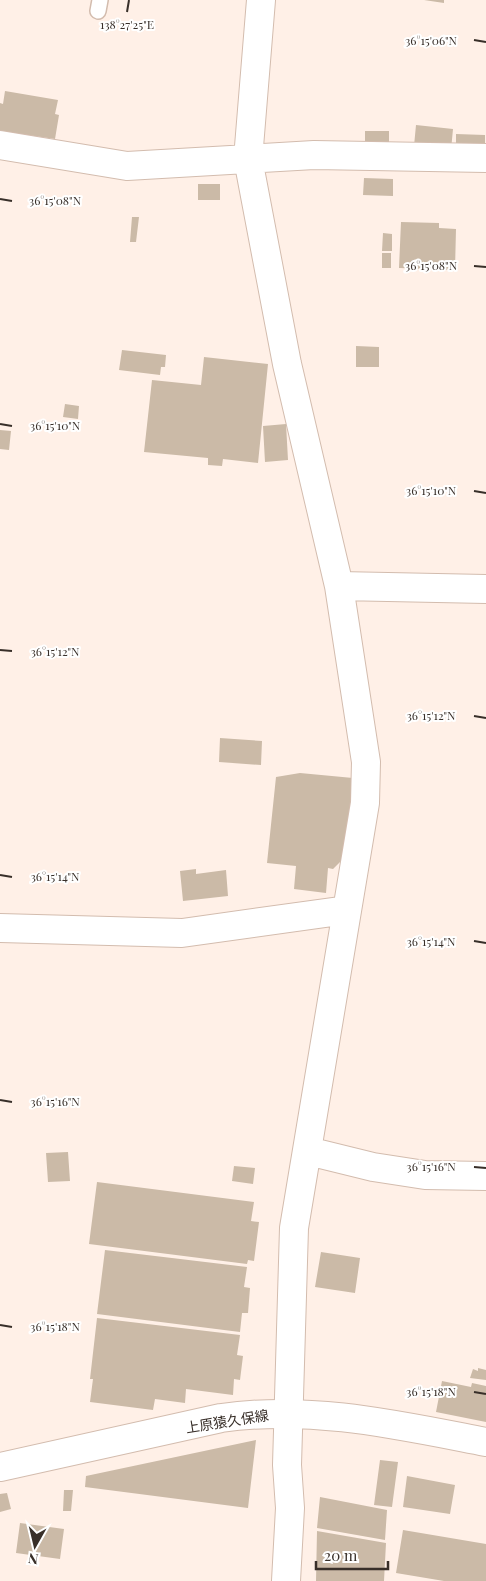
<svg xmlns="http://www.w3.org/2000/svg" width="486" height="1581" viewBox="0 0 486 1581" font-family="'Playfair Display','Noto Sans JP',serif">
<rect width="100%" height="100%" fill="#fff0e7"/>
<path fill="#cbbaa7" d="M424,0H444V3Z
M5,91L58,100L55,114L59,115L55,139L0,131V103L3,104Z
M416,125L453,129L451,150L414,146Z
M365,131H389V149H365Z
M456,134L485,135V153H456Z
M364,178L393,179V196L363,195Z
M198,184H220V200H198Z
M132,217H139L136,242H130Z
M401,222L439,223V228L456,229L455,270L399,268Z
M383,233L392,234V251H382Z
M382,253H391V268H382Z
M356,346L379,347V367H356Z
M122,350L166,355L165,367H161L160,375L119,370Z
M204,357L268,364L258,463L223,459L222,466L208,465V458L144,452L152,380L201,385Z
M65,404L79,406L78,419L63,417Z
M286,424L288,460L265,462L263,426Z
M0,430L11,431L9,450L0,449Z
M220,738L262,741L261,765L219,762Z
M300,773L353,778L345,857L333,869L328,868L326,893L294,889L296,866L267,863L276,777Z
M196,869V874L226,870L228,896L183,901L180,871Z
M68,1152L70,1181L48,1182L46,1153Z
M234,1166L255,1168L253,1184L232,1181Z
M97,1182L254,1202L251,1221L259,1222L254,1261L248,1260L247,1264L89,1244Z
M105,1250L247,1267L244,1287L250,1288L248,1313H242L240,1332L97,1314Z
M321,1252L360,1258L355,1293L315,1287Z
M97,1318L240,1335L237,1355L243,1356L240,1380L234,1379L233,1395L186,1389L185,1403L155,1399L153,1410L90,1402L93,1379H90Z
M478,1368L486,1370V1380L470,1378L473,1369L478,1371Z
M442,1381L471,1387L472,1383L486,1386V1422L436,1412Z
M256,1440L248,1508L85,1487L86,1476Z
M380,1460L398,1462L392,1507L374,1505Z
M407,1476L455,1485L450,1514L403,1507Z
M64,1490H73L71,1511H63Z
M7,1493L11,1509L0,1512V1494Z
M320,1497L387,1510L385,1540L317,1528Z
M20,1523L64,1529L60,1559L16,1553Z
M403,1530L486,1544V1581H444L396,1573Z
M317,1531L386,1543L384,1581H316Z"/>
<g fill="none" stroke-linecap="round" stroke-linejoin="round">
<defs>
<path id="lane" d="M98,11L100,0"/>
<path id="street" d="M261,0L248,159L287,364L339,586L366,762L365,803L294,1228L287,1465L290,1508L286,1581
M0,145L127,166L314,155L486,158
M339,586L486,589
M0,928L182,933L347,910
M308,1151L373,1167L425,1175L486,1176"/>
<path id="secondary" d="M0,1467L221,1418C311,1405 398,1425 486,1442"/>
</defs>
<use href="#lane" stroke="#d3bcae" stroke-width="18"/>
<use href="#street" stroke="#d3bcae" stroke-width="30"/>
<use href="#secondary" stroke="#d3bcae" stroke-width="30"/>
<use href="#lane" stroke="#fff" stroke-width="15"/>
<use href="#street" stroke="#fff" stroke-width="28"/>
<use href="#secondary" stroke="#fff" stroke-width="28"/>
</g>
<path fill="none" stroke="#382f29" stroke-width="2" d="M127,12L129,0M474,40L486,42M0,199L12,201M474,266L486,267M0,424L12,426M474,491L486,493M0,650L12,651M474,716L486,718M0,875L12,877M474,941L486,943M0,1100L12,1102M474,1167L486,1168M0,1325L12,1327M474,1392L486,1394"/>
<g text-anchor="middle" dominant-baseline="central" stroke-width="4" stroke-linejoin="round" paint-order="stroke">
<g font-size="14" fill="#382f29" stroke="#fff">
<text transform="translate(227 1421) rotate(-9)">上原猿久保線</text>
</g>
</g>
<g font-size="12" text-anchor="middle" fill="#382f29" stroke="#fff" stroke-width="4" stroke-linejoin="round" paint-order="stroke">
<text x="127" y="29">138°27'25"E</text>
<text x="431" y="45">36°15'06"N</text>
<text x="55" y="205">36°15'08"N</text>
<text x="431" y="270">36°15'08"N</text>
<text x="55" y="430">36°15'10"N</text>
<text x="431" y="495">36°15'10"N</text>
<text x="55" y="656">36°15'12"N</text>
<text x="431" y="720">36°15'12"N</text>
<text x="55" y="881">36°15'14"N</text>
<text x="431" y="946">36°15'14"N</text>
<text x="55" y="1106">36°15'16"N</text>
<text x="431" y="1171">36°15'16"N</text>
<text x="55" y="1331">36°15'18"N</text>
<text x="431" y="1396">36°15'18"N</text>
</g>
<g transform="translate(35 1546) rotate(188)" stroke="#ffffff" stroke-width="4" paint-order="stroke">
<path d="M0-4L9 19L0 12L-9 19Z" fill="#382f29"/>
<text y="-8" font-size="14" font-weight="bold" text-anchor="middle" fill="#382f29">N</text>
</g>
<path d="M316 1561v8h72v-8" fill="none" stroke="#382f29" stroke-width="2.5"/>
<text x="324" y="1561" font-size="15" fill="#382f29" stroke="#ffffff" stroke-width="4" paint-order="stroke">20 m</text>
</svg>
